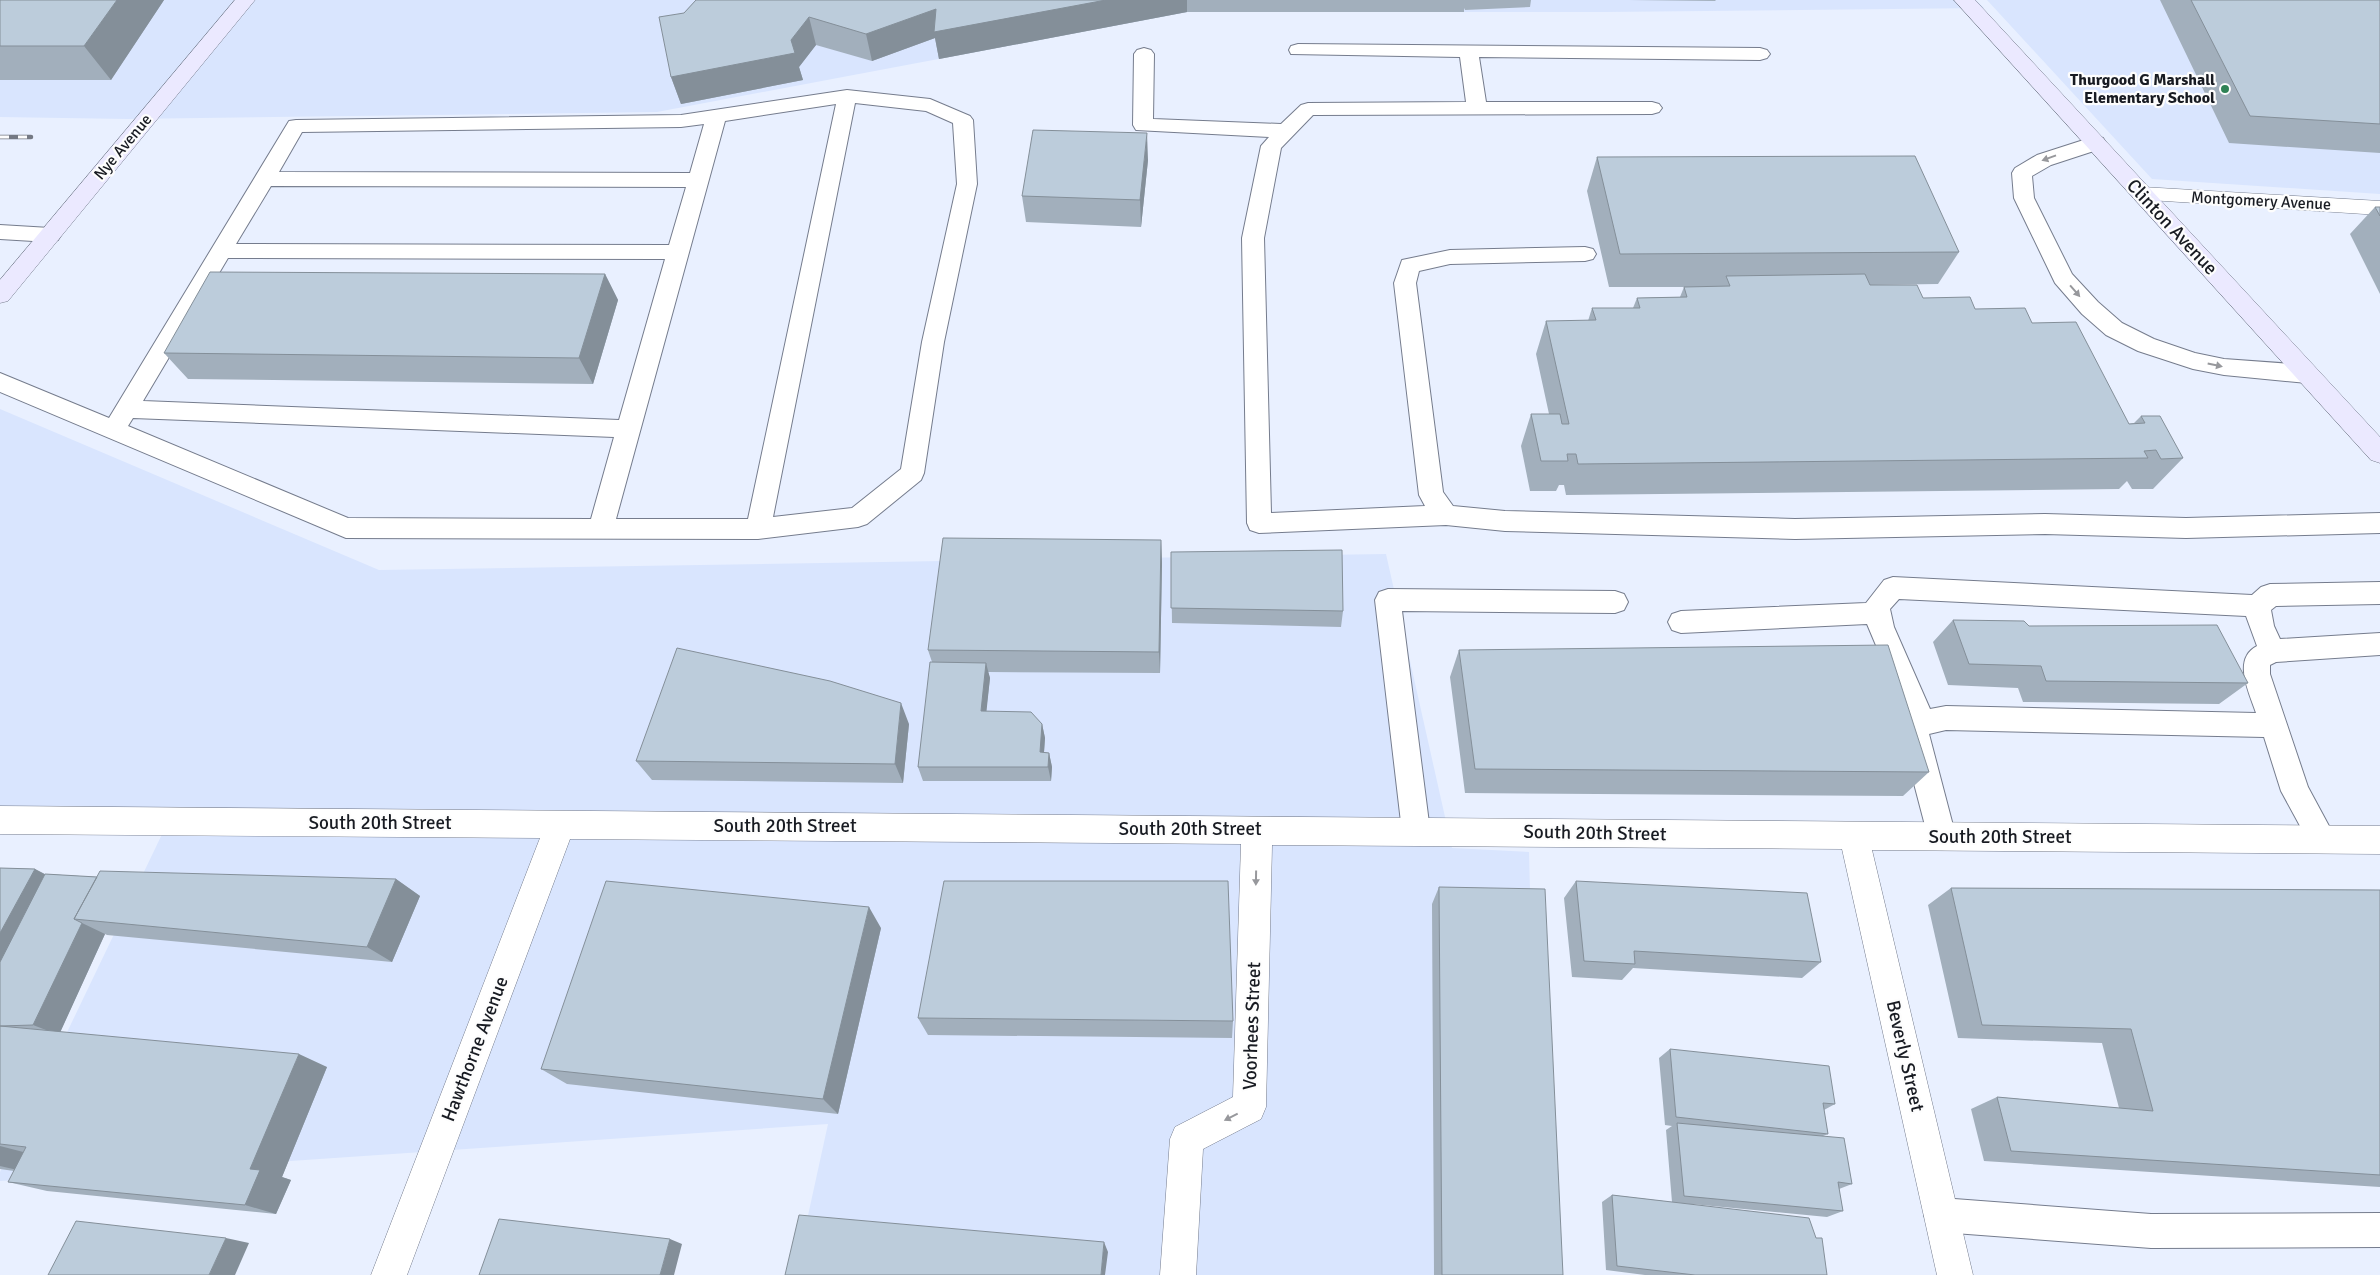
<svg xmlns="http://www.w3.org/2000/svg" width="2380" height="1275" viewBox="0 0 2380 1275" font-family="Signika,sans-serif">
<rect width="100%" height="100%" fill="#e9f0ff"/>
<path fill="#d9e5fe" d="M0,0H1976L1984,8L1605,12H1187L657,112L127,119L0,117Z
M1987,0H2380V194L2152,179Z
M0,409L379,570L1386,554L1452,848L1529,852L1540,1275H795L828,1124L0,1181V1172L165,828L0,826Z"/>
<g fill="none" stroke-linecap="round" stroke-linejoin="round">
<defs>
<path id="lane" d="M1298,44L1760,48L1767,50L1770,54L1767,58L1760,60L1479,57L1486,102H1652L1659,104L1662,108L1659,112L1652,114L1313,115L1281,148L1264,238L1271,513L1425,506L1419,495L1394,283L1402,260L1450,250L1585,247L1593,249L1596,254L1593,259L1585,261L1450,264L1419,271L1416,283L1443,492L1453,506L1505,511L1795,519L2045,514L2186,518L2380,513V533L2186,538L2045,534L1795,539L1505,531L1446,525L1259,533L1250,530L1247,523L1242,238L1261,146L1269,137L1136,130L1133,125L1134,54L1137,50L1144,48L1151,50L1154,54L1153,119L1281,124L1301,105L1308,103L1466,102L1460,57L1291,54L1289,50L1291,46Z
M847,90L930,99L970,116L973,120L977,184L944,342L924,473L921,480L867,524L858,527L758,539L346,538L0,392V373L109,418L289,121L296,120L681,115ZM855,103L926,111L953,123L957,184L922,342L901,469L852,508L773,517ZM836,104L748,519H616L725,121ZM704,124L690,173L279,172L302,132L681,127ZM271,186L686,187L669,245L236,244ZM228,258L665,259L619,420L143,401ZM133,418L614,437L591,519L348,518L128,426Z
M2096,136L2103,138L2106,143L2103,148L2051,165L2032,176L2034,198L2072,274L2098,302L2122,323L2154,339L2195,353L2224,359L2307,365L2315,368L2318,374L2315,380L2307,383L2224,375L2193,369L2138,351L2106,335L2082,314L2055,283L2014,198L2012,173L2015,168L2037,155Z
M0,225L50,228L58,230L61,235L58,240L50,242L0,239Z
M1893,577L2252,595L2261,587L2270,584L2380,582V604L2276,606L2271,610L2274,626L2280,639L2380,633V655L2276,662L2270,665V674L2308,787L2336,839L2332,848L2322,852L2312,848L2281,791L2264,737L1946,730L1929,734L1956,837L1952,846L1942,850L1932,846L1928,837L1900,730L1907,719L1867,624L1681,633L1672,630L1668,622L1672,614L1681,611L1866,603L1884,580ZM1899,599L2246,616L2257,646C2232,659 2249,692 2256,713L1946,706L1930,709L1894,627L1890,609Z
M1388,589L1615,591L1624,594L1628,602L1624,610L1615,613L1402,611L1430,831L1426,840L1416,844L1406,840L1402,831L1375,600L1379,592Z
M1941,1198L2151,1214L2380,1213V1247L2151,1248L1941,1232L1929,1227L1924,1215L1929,1203Z"/>
<path id="street" d="M2142,187L2380,201V215L2134,199L2131,194L2134,189Z
M0,806L2380,826V854L1872,850L1973,1275H1937L1842,849L1272,845L1266,1107L1261,1119L1203,1149L1196,1275H1160L1170,1139L1175,1127L1233,1097L1241,844L570,839L407,1275H371L540,838L0,834Z"/>
<path id="secondary" d="M235,0H255L8,301L0,303V280Z
M1954,0H1975L2380,437V463L2371,460Z"/>
</defs>
<use href="#lane" stroke="#757c8d" stroke-width="2"/>
<use href="#street" stroke="#757c8d" stroke-width="1"/>
<use href="#secondary" stroke="#757c8d" stroke-width="1"/>
<use href="#lane" fill="#fff" fill-rule="evenodd"/>
<use href="#street" fill="#fff" fill-rule="evenodd"/>
<use href="#secondary" fill="#ebe9ff" fill-rule="evenodd"/>
<defs>
<path id="rail" d="M0,137H31"/>
</defs>
<use href="#rail" stroke="#747983" stroke-width="4.5"/>
<use href="#rail" stroke="#fdfdfd" stroke-width="3" stroke-dasharray="9" stroke-linecap="butt"/>
</g>
<path fill="#a2afbc" d="M0,0H164L111,80H0Z
M696,0H1531L1530,7L1465,10L1464,8V12H1187L939,59L935,38L872,61L816,45L799,67L803,80L681,104L671,77L684,13Z
M1629,0H1716L1715,1Z
M2160,0H2380V153L2229,143Z
M1597,157L1959,252L1938,284L1870,285L1923,298L1975,309L2032,323L2129,424L2134,423L2141,416L2183,458L2153,489H2132L2127,481L2119,489L1566,495L1564,485H1559L1556,491H1530L1521,446L1531,414H1549L1536,354L1546,321H1588L1592,308H1633L1637,298L1680,297L1684,287H1609L1587,191Z
M1148,160L1141,227L1026,222L1022,196Z
M2375,207H2380V294L2350,234Z
M605,274L618,300L593,384L188,379L164,353Z
M1161,540L1162,563L1160,673L988,672L990,678L986,711L1042,724L1045,738L1044,752L1049,753L1052,767L1051,781H923L918,767L932,662L928,650Z
M1171,552L1343,611L1341,627L1172,623Z
M1953,620L2029,626L2248,683L2219,704L2023,702L2018,688L1948,685L1933,642Z
M1459,650L1929,772L1903,796L1465,793L1450,677Z
M909,724L903,783L652,780L636,761Z
M0,868L35,869L45,874L97,877L396,879L420,896L392,962L107,935L105,934L60,1032L327,1067L282,1177L291,1180L276,1214L47,1191L8,1182L14,1171L0,1169Z
M1576,881L1821,962L1802,978L1633,968L1622,980L1572,977L1564,898Z
M1439,887L1563,1275H1434L1432,904Z
M1951,888L2380,890V1187L2302,1182L1984,1161L1971,1109L1997,1097L2119,1108L2102,1043L1958,1038L1928,905Z
M881,928L838,1114L567,1084L541,1069Z
M918,1018L1233,1021L1232,1038L928,1035Z
M1670,1049L1835,1104L1824,1110L1828,1134L1823,1136L1852,1184L1839,1189L1843,1211L1827,1217L1692,1204L1827,1275H1645L1606,1270L1602,1202L1612,1195L1672,1202L1666,1130L1672,1126L1665,1125L1659,1058Z"/>
<path fill="#848f99" d="M117,0H164L111,80L84,46Z
M1106,0H1187V12L939,59L935,38L872,61L866,34L936,9Z
M809,17L816,45L799,67L803,80L681,104L671,77L791,40Z
M1147,133L1148,160L1141,227L1140,200Z
M605,274L618,300L593,384L579,358Z
M1161,540L1162,563L1160,673L1159,652Z
M986,663L990,678L985,725L981,711Z
M901,703L909,724L903,783L895,764Z
M1042,724L1045,738L1043,766L1040,752Z
M1049,753L1052,767L1051,781L1048,767Z
M35,869L68,887L0,1017V933Z
M396,879L420,896L392,962L367,947Z
M869,907L881,928L838,1114L823,1099Z
M82,923L105,934L59,1035L33,1025Z
M299,1054L327,1067L282,1177L291,1180L276,1214L245,1205L250,1169Z
M0,1146L31,1154L22,1171L0,1166Z
M226,1238L249,1243L235,1275H209Z
M670,1239L682,1244L674,1275H660Z
M1104,1242L1108,1252L1105,1275H1101Z"/>
<path fill="#bcccdb" stroke="#848f99" d="M0,0H117L84,46H0Z
M696,0H1106L934,32L936,9L866,34L809,17L791,40L795,53L671,77L659,17L684,13Z
M2191,0H2380V124L2250,116Z
M1033,130L1147,133L1140,200L1022,196Z
M1915,156L1959,252L1620,254L1597,157Z
M2375,207H2380V216Z
M210,272L605,274L579,358L164,353Z
M1865,274L1870,285H1917L1923,298L1970,297L1975,309L2025,308L2032,323L2076,322L2129,424L2145,423L2141,416H2160L2183,458L2161,459L2156,450L2144,451L2148,458L1578,464L1576,454H1567L1568,461H1541L1531,414H1560L1562,424H1569L1546,321L1596,320L1592,308H1640L1637,298L1687,297L1684,287L1730,286L1726,276Z
M943,538L1161,540L1159,652L928,650Z
M1342,550L1343,611L1171,608V552Z
M1953,620L2024,621L2029,626L2217,625L2248,683L2046,681L2041,666L1969,664Z
M1888,645L1929,772L1475,769L1459,650Z
M677,648L830,681L901,703L895,764L636,761Z
M930,662L986,663L981,711L1031,712L1042,724L1040,752L1049,753L1048,767H918Z
M0,868L35,869L0,933Z
M100,871L396,879L367,947L74,919Z
M45,874L97,877L74,919L82,923L33,1025L0,1026V962Z
M606,881L869,907L823,1099L541,1069Z
M944,881H1228L1233,1021L918,1018Z
M1576,881L1807,893L1821,962L1634,951L1635,964L1584,961Z
M1439,887L1545,889L1563,1275H1442Z
M1951,888L2380,890V1175L2011,1151L1997,1097L2153,1111L2131,1029L1982,1025Z
M0,1026L299,1054L250,1169L260,1170L245,1205L8,1182L26,1147L0,1144Z
M1670,1049L1829,1066L1835,1104L1823,1103L1828,1134L1676,1117Z
M1677,1123L1844,1138L1852,1184L1838,1182L1843,1211L1684,1196Z
M1612,1195L1809,1218L1816,1238H1822L1827,1275H1695L1617,1266Z
M799,1215L1104,1242L1101,1275H785Z
M499,1219L670,1239L660,1275H479Z
M76,1221L226,1238L209,1275H48Z"/>
<defs><path id="oneway-solid" d="M-6-.8H1V-3.2L6.5 0L1 3.2V.8H-6Z" transform="scale(1.25)"/></defs>
<g fill="#97989c">
<use href="#oneway-solid" transform="translate(2049 158) rotate(160)"/>
<use href="#oneway-solid" transform="translate(2075 291) rotate(49)"/>
<use href="#oneway-solid" transform="translate(2215 365) rotate(12)"/>
<use href="#oneway-solid" transform="translate(1256 878) rotate(91)"/>
<use href="#oneway-solid" transform="translate(1231 1117) rotate(153)"/>
</g>
<circle fill="#2f8255" stroke="#fdfdfd" stroke-width="2" cx="2225" cy="89" r="5"/>
<g text-anchor="middle" dominant-baseline="central" stroke-width="4.5" stroke-linejoin="round" paint-order="stroke">
<g font-size="16" font-weight="bold" fill="#181b22" stroke="#fdfdfd" text-anchor="end">
<text x="2215" y="80">Thurgood G Marshall<tspan x="2215" dy="18">Elementary School</tspan></text>
</g>
<g font-size="16" fill="#181b22" stroke="#fdfdfd">
<text transform="translate(123 147) rotate(-50)">Nye Avenue</text>
<text transform="translate(2261 201) rotate(3)">Montgomery Avenue</text>
</g>
<g font-size="19" fill="#181b22" stroke="#fdfdfd">
<text transform="translate(2172 227) rotate(47)">Clinton Avenue</text>
<text x="380" y="823">South 20th Street</text>
<text x="785" y="826">South 20th Street</text>
<text x="1190" y="829">South 20th Street</text>
<text transform="translate(1595 833) rotate(1)">South 20th Street</text>
<text x="2000" y="837">South 20th Street</text>
<text transform="translate(1252 1026) rotate(-88)">Voorhees Street</text>
<text transform="translate(475 1049) rotate(-69)">Hawthorne Avenue</text>
<text transform="translate(1905 1056) rotate(77)">Beverly Street</text>
</g>
</g>
</svg>
